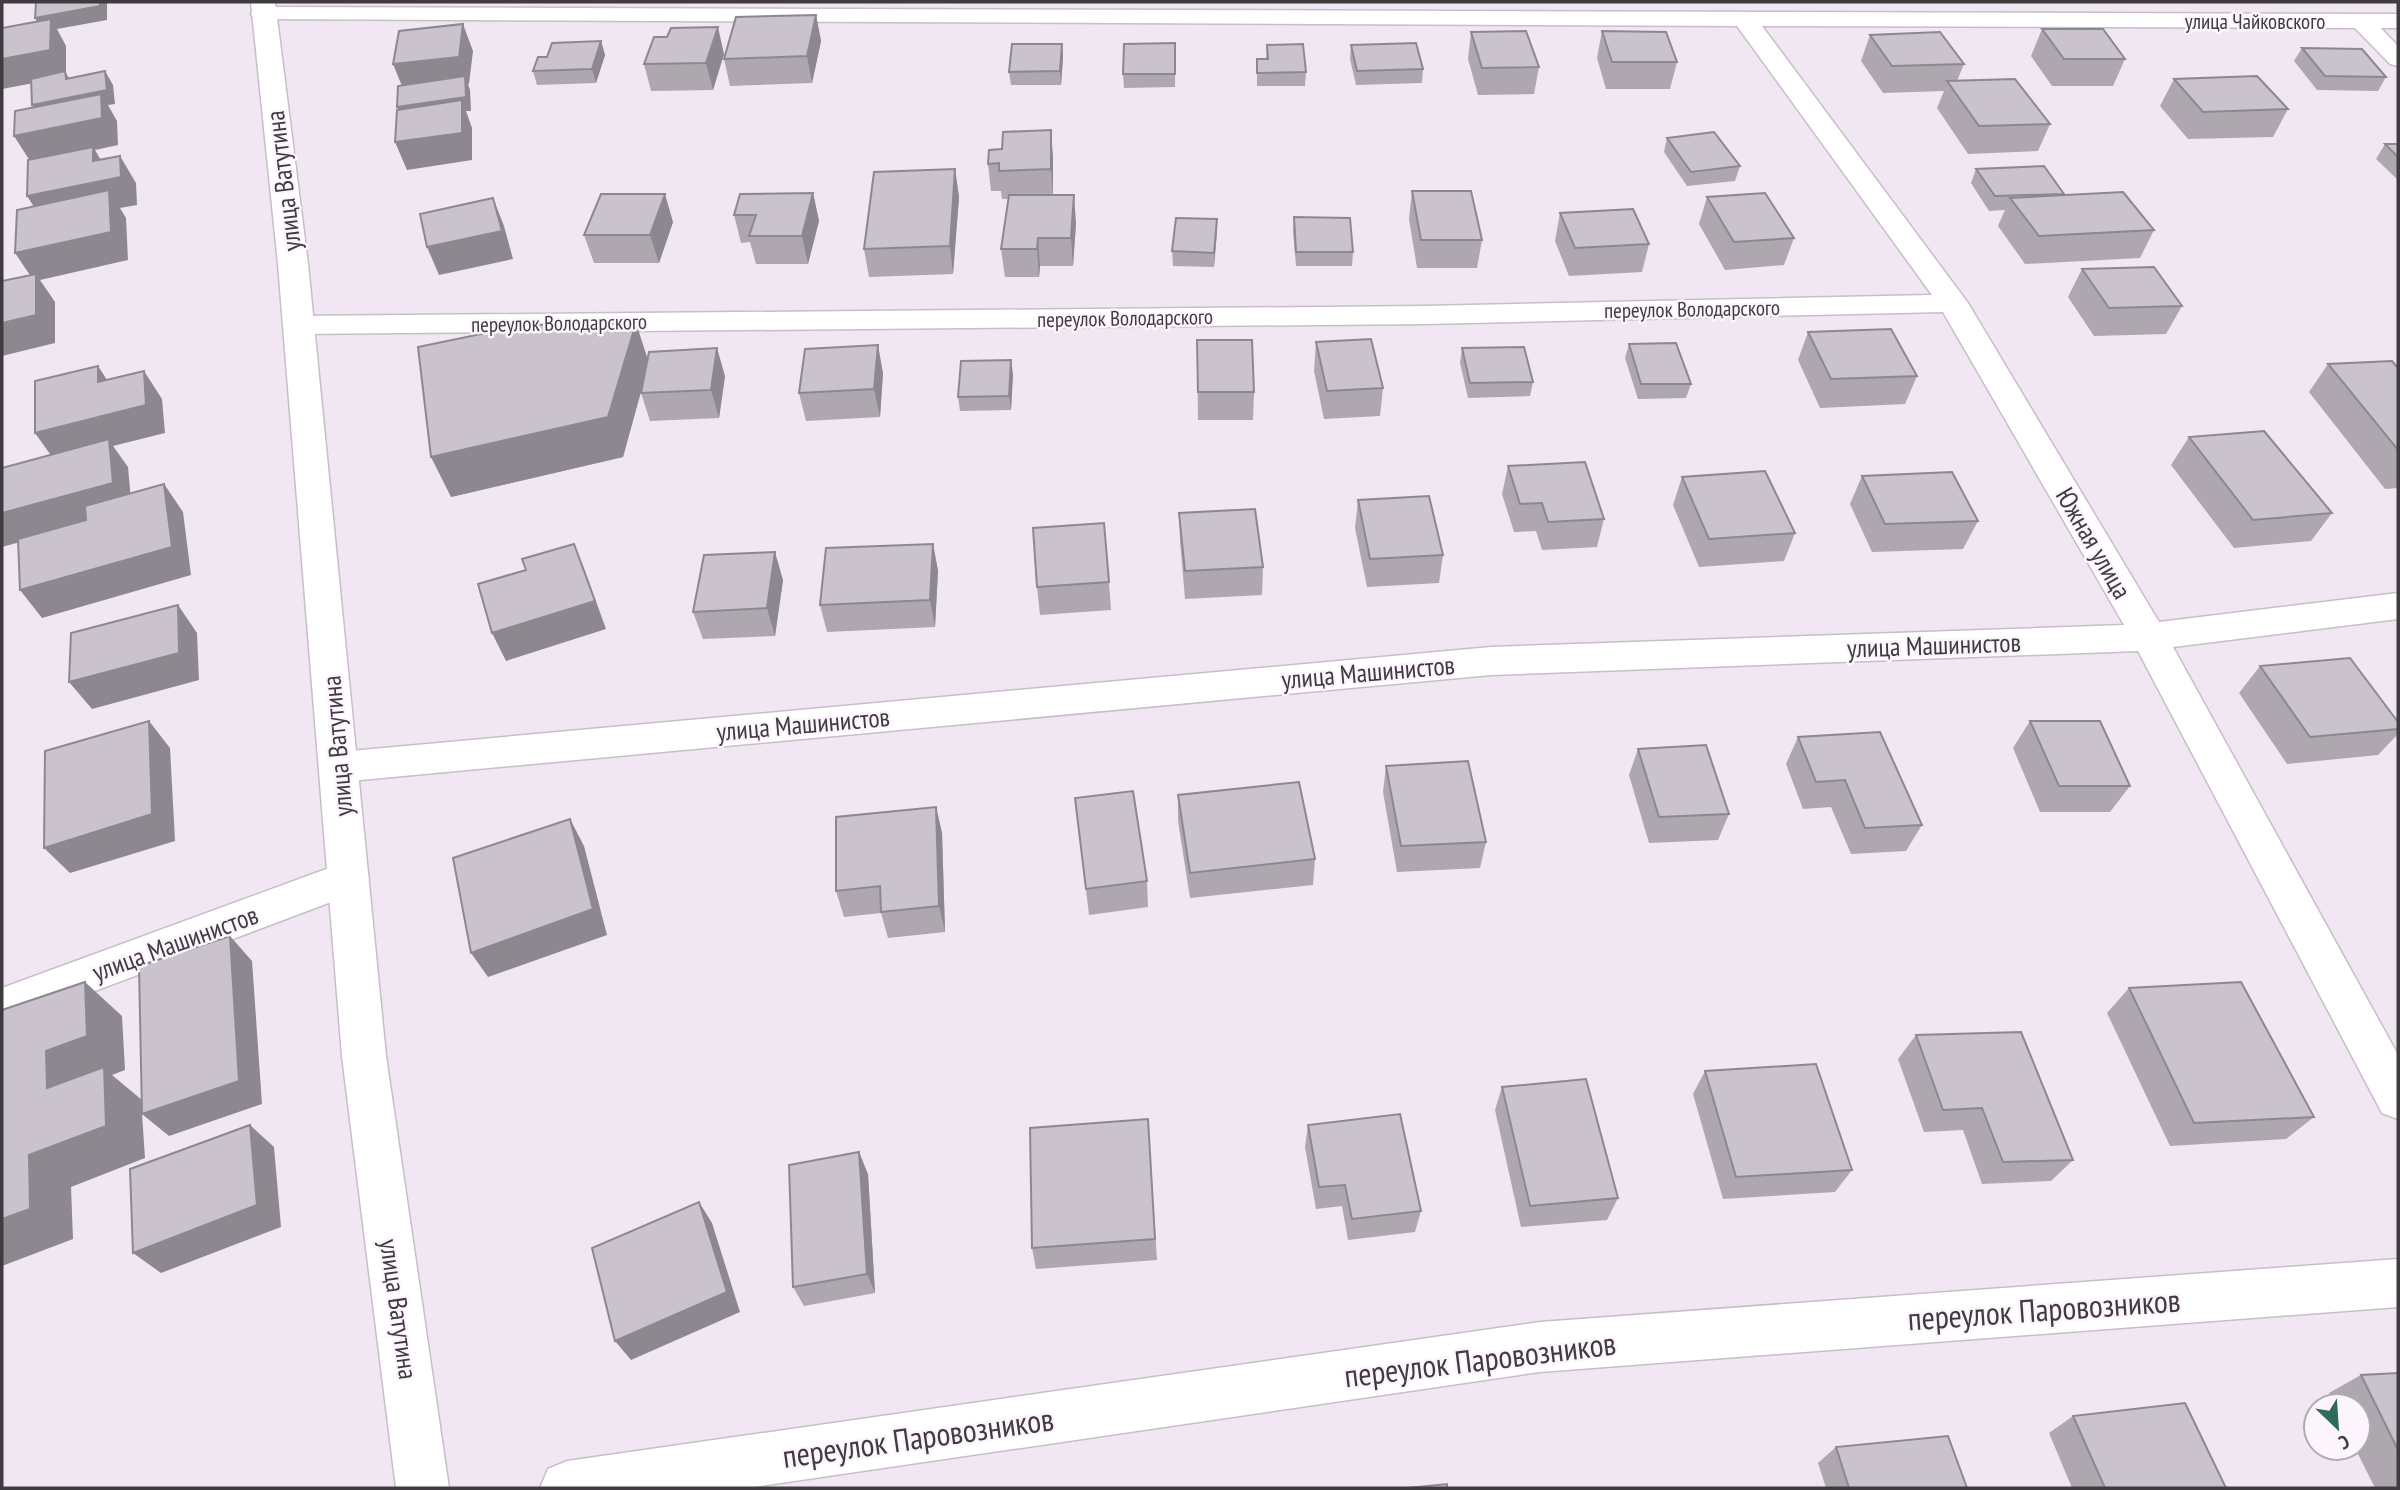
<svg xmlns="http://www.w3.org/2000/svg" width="2400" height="1490" viewBox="0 0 2400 1490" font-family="'PT Sans Narrow',sans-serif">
<rect width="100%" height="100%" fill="#f0e7f2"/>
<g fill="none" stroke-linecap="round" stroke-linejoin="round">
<defs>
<path id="lane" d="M2361,14L2369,16L2398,46V66L2390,64L2353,26L2350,21L2353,16Z"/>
<path id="street" d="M263,7L2398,14V28L1762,26L1968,303L2159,622L2398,593V619L2173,647L2398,1055V1119L2382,1113L2138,651L1491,675L339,782L325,778L320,767L325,756L339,752L1491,647L2124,625L1943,312L1425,324L298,334L287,332L283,325L287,318L298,316L1425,306L1932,295L1737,26L254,19L251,14L254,9Z
M348,861L363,866L369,878L363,890L2,1026V988Z
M2398,1259V1307L1540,1372L747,1488H540L548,1469L567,1461L1540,1322Z"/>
<path id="secondary" d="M251,2H275L308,264L386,1056L449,1488H396L342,1056L278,264Z"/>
</defs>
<use href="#lane" stroke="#c7bec9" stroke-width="3"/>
<use href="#street" stroke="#c7bec9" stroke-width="3"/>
<use href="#secondary" stroke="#c7bec9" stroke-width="3"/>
<use href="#lane" fill="#fff" fill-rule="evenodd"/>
<use href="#street" fill="#fff" fill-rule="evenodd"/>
<use href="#secondary" fill="#fff" fill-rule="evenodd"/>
</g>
<path fill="#aea7af" d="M816,15L821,41L812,83L730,86L724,59Z
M2042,29L2125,59L2113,86H2052L2031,56Z
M1602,31L1677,62L1670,89H1606L1597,58Z
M1471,32L1539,67L1534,94L1478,95L1468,59Z
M1870,35L1964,64L1957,81L2050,124L2038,151L1968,154L1937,108L1944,91L1883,93L1861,61Z
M667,37L724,54L713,90L651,91L644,64Z
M601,41L605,55L596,83L537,85L533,71L547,57Z
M1175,43V87L1124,88L1123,74Z
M1062,44L1063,57L1061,85H1011L1009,72Z
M1267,45L1306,72L1305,86H1257V59H1266Z
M1351,45L1423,69L1422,83L1356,85L1350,59Z
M2302,48L2386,77L2378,91L2317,90L2294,61Z
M2174,79L2288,109L2273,137L2188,139L2160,106Z
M1667,138L1740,166L1735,181L1687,186L1664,152Z
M2385,144H2398V180L2376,159Z
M1053,157V195L1076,223L1073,266H1040L1039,277H1005L1001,249L1008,199H1002L1001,191H991L988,164Z
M955,169L959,197L953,274L869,277L864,249Z
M1976,169L2064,194V195L2154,230L2140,258L2025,264L1998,226L2005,210L1989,211L1971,183Z
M1412,191L1482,240L1477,268H1417L1409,219Z
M813,193L819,221L808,264H756L750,242L741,243L734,215Z
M1707,197L1794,238L1784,265L1725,270L1699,224Z
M1560,213L1649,244L1642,272L1569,276L1555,241Z
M1294,217L1353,252L1352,266H1296L1293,231Z
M1217,219L1214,267L1173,266L1172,251Z
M673,222L659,263H594L584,235Z
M2082,269L2182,306L2166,334L2094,336L2068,297Z
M1808,332L1917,376L1905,404L1820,408L1798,360Z
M1197,340L1254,392L1253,420H1198Z
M1316,342L1383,388L1380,416L1324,419L1314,371Z
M1629,344L1691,384L1686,398L1638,399L1625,358Z
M1462,348L1533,382L1530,396L1468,398L1460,363Z
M648,359L725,376L719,418L650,421L641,393V390L623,457L451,497Z
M2328,364L2398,368V488L2385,489L2309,392Z
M883,373L880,417L806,421L799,393Z
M1013,374L1011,410L960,411L958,397Z
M2189,437L2332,513L2311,541L2234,548L2171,465Z
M1508,466L1604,519L1597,547L1542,550L1536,531L1514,532L1502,494Z
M1862,476L1978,521L1963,549L1872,552L1850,504Z
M1682,477L1795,533L1784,561L1699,567L1673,505Z
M1358,500L1443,555L1439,583L1367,587L1355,528Z
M1179,513L1263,567L1262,595L1185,599L1180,541Z
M933,544L938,571L935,627L827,632L820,605Z
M783,580L775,636L703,639L693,612Z
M1109,582L1111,610L1040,615L1037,587Z
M2260,666L2398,722V734L2378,755L2287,764L2239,693Z
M2030,721L2130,786L2110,812H2040L2013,748Z
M1798,737L1922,825L1906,851L1851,854L1831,807L1803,809L1786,764Z
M1638,749L1729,814L1718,840L1649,843L1629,775Z
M1386,766L1486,842L1480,868L1397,872L1383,792Z
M1178,795L1315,859L1313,885L1190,898L1178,821Z
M1075,798L1147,881L1148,907L1089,915Z
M936,807L942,833L945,932L888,938L881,913L844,917L836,891Z
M2129,988L2314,1117L2286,1139L2170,1146L2107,1013Z
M1916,1035L2073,1160L2051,1181L1982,1184L1963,1130L1924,1132L1898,1059Z
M1705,1071L1852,1170L1835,1192L1723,1199L1693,1094Z
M1502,1087L1618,1198L1607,1220L1521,1227L1495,1110Z
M1148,1119L1157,1260L1036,1269L1032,1248Z
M1308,1125L1421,1211L1415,1232L1348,1240L1342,1206L1316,1209L1305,1147Z
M868,1174L875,1293L804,1306L793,1287Z
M2398,1373V1488H2375L2355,1448H2358V1406H2335L2329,1393L2361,1375Z
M2073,1416L2226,1488H2072L2049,1433Z
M1836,1447L1967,1488H1826L1818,1463Z"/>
<path fill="#8d888f" d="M100,2H107V20L57,29L66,46V73L73,85L74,93L66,77L2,89V59L43,31L35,18Z
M816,15L821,41L812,83L807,56Z
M463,24L473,51L469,84H468L470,90L471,111H466L472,128V160L407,170L395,142L403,121L397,107L404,91L393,64Z
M718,27L724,54L713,90L706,63Z
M601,41L605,55L596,83L592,69Z
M1062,44L1063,57L1061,85L1060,71Z
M105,71L113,85L115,104L108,105L117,121L118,145L95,150L109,174L120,156L136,183L137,205L120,208L126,218L128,260L40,280L55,302V343L2,356V323L34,281L15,253L45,224L27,196L32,164L14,136L41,119L32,105Z
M1051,130L1053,157V197L1051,169Z
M955,169L959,197L953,274L950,246Z
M813,193L819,221L808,264L802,236Z
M665,194L673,222L659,263L650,235Z
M1074,195L1076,223L1073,266L1071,238Z
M493,198L504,226L513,259L439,275L427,247Z
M1217,219V233L1214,267V253Z
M1038,238L1040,266L1039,277L1037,249Z
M636,323L649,363L623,457L451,497L431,457Z
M878,345L883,373L880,417L874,389Z
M717,348L725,376L719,418L711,390Z
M1011,360L1013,374L1011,410L1009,396Z
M98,366L116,394L98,382Z
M144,371L162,399L165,433L113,446L128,467L132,511L2,547V513L55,461L35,433Z
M164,484L183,512L191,575L42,618L20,590Z
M574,544L585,571L606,629L506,661L492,633Z
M933,544L938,571L935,627L930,600Z
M775,552L783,580L775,636L767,608Z
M178,605L197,633L199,680L92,709L69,682Z
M149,721L170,748L175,841L70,873L44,848Z
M936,807L942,833L945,932L939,906Z
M570,819L584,846L607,935L488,977L471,953Z
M230,936L252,961L262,1104L169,1136L142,1114L145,1158L71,1187L73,1239L2,1266V1219L29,1155L47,1088L46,1051L85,982L122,1016L125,1070L112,1075L142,1100Z
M250,1125L274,1147L281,1227L161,1273L133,1253Z
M859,1152L868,1174L875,1293L867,1274Z
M699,1202L712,1223L740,1312L631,1360L615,1341Z"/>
<path fill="#cac2cc" stroke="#8d888f" stroke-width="2" d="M36,2H100V6L35,18Z
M816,15L807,56L724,59L736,17Z
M51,19L50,50L2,59V28Z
M463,24L459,57L393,64L399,31Z
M718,27L706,63L644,64L654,37H667L671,28Z
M2042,29H2103L2125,59H2064Z
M1526,31L1539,67L1482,68L1471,32Z
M1602,31L1666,32L1677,62H1612Z
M1940,32L1964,64L1892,66L1870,35Z
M601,41L592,69L533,71L538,57H547L552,43Z
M1175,43V74H1123L1124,44Z
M1416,43L1423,69L1357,71L1351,45Z
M1012,44H1062L1060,71L1009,72Z
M1303,44L1306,72L1257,73V59H1268L1267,45Z
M2302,48L2362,49L2386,77L2325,76Z
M65,71L66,79L105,71L107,90L32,105L31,79Z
M465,76L466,97L397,107L398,86Z
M2257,76L2288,109L2203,112L2174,79Z
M2015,79L2050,124L1979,126L1947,81Z
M101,94L102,118L14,136L15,111Z
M462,100V133L395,142L397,110Z
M1051,130V169L999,171V163L988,164L989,150L1002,149L1003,132Z
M1714,132L1740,166L1691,172L1667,138Z
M2385,144H2398V157Z
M93,147V161L120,156L121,177L27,196L28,160Z
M2044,166L2064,194L1995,196L1976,169Z
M955,169L950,246L864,249L874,172Z
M109,190L111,232L15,253L17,210Z
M1412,191H1471L1482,240H1421Z
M2123,192L2154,230L2039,236L2010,198Z
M813,193L802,236H749L756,215H734L740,194Z
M1765,193L1794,238L1734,242L1707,197Z
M601,194H665L650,235H584Z
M1009,195H1074L1071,238H1038L1037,249H1001Z
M493,198L502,231L427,247L420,214Z
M1633,209L1649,244L1575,248L1560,213Z
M1294,217L1350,218L1353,252H1296Z
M1176,218L1217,219L1214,253L1172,251Z
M2154,267L2182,306L2109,308L2082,269Z
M36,274V315L2,323V281Z
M636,323L608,417L431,457L418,347L524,325Z
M1891,329L1917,376L1831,379L1808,332Z
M1371,339L1383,388L1327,391L1316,342Z
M1197,340H1252L1254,392H1198Z
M1676,343L1691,384H1641L1629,344Z
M878,345L874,389L799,393L805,349Z
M1524,347L1533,382L1470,383L1462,348Z
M717,348L711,390L641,393L649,352Z
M1011,360L1009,396L958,397L961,361Z
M2392,361L2398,368V450L2328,364Z
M98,366V382L144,371L146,405L35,433V381Z
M2264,431L2332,513L2253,520L2189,437Z
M109,439L113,483L2,513V468Z
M1585,462L1604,519L1548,522L1542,503L1520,504L1508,466Z
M1765,471L1795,533L1709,539L1682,477Z
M1952,472L1978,521L1885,524L1862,476Z
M164,484L172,547L20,590L18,539L86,520L85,506Z
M1429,496L1443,555L1370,559L1358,500Z
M1255,509L1263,567L1185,571L1179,513Z
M1104,523L1109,582L1037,587L1033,528Z
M574,544L595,601L492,633L478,584L526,570L522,559Z
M933,544L930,600L820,605L826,548Z
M775,552L767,608L693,612L704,555Z
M178,605L179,653L69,682L71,633Z
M2350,658L2398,722V729L2310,737L2260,666Z
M149,721L152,814L44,848L45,751Z
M2030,721H2100L2130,786H2059Z
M1880,732L1922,825L1865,828L1845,780L1816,782L1798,737Z
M1706,745L1729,814L1659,817L1638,749Z
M1468,761L1486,842L1401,846L1386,766Z
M1299,782L1315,859L1190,873L1178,795Z
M1133,791L1147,881L1086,889L1075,798Z
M936,807L939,906L881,912L880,886L836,891V817Z
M570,819L593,909L471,953L453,858Z
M230,936L239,1081L142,1114L139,966Z
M85,982L87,1036L46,1051L47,1088L104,1067L106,1126L29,1155L30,1209L2,1219V1010Z
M2241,982L2314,1117L2194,1123L2129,988Z
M2021,1032L2073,1160L2003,1162L1982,1108L1943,1110L1916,1035Z
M1816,1064L1852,1170L1736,1177L1705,1071Z
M1586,1079L1618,1198L1530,1206L1502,1087Z
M1400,1114L1421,1211L1352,1219L1345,1185L1319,1187L1308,1125Z
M1148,1119L1155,1239L1032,1248L1030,1128Z
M250,1125L257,1205L133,1253L130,1169Z
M859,1152L867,1274L793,1287L789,1165Z
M699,1202L727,1292L615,1341L592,1248Z
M2398,1373V1450L2361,1375Z
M2185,1403L2226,1488H2105L2073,1416Z
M1948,1436L1967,1488H1849L1836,1447Z
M1447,1484V1488H1408Z"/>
<g text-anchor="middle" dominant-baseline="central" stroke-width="5" stroke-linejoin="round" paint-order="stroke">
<g font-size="21" fill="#3f3b3f" stroke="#fdf5fe">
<text x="2255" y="21">улица Чайковского</text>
<text transform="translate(1692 309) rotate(-1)">переулок Володарского</text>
<text transform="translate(1125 318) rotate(-1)">переулок Володарского</text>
<text transform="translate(559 323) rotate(-1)">переулок Володарского</text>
</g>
<g font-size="26" fill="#3f3b3f" stroke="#fdf5fe">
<text transform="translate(283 181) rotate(-97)">улица Ватутина</text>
<text transform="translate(2094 543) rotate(60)">Южная улица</text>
<text transform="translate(1934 645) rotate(-2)">улица Машинистов</text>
<text transform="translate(1368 672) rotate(-5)">улица Машинистов</text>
<text transform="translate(803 724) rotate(-5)">улица Машинистов</text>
<text transform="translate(337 746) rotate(-95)">улица Ватутина</text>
<text transform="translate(175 943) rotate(-20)">улица Машинистов</text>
<text transform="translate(399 1309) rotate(82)">улица Ватутина</text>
</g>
<g font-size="32" fill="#3f3b3f" stroke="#fdf5fe">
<text transform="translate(2044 1309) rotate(-4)">переулок Паровозников</text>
<text transform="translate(1480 1359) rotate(-7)">переулок Паровозников</text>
<text transform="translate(918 1437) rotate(-8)">переулок Паровозников</text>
</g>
</g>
<rect width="2400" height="1490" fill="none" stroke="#3f3b3f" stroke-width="7"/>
<g transform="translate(2337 1427) rotate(155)"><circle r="33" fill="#fdf5fe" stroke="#b1abb2" stroke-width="2"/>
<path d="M0-5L12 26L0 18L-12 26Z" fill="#2e6c59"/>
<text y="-10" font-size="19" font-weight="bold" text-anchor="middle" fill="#3f3b3f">С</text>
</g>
</svg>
